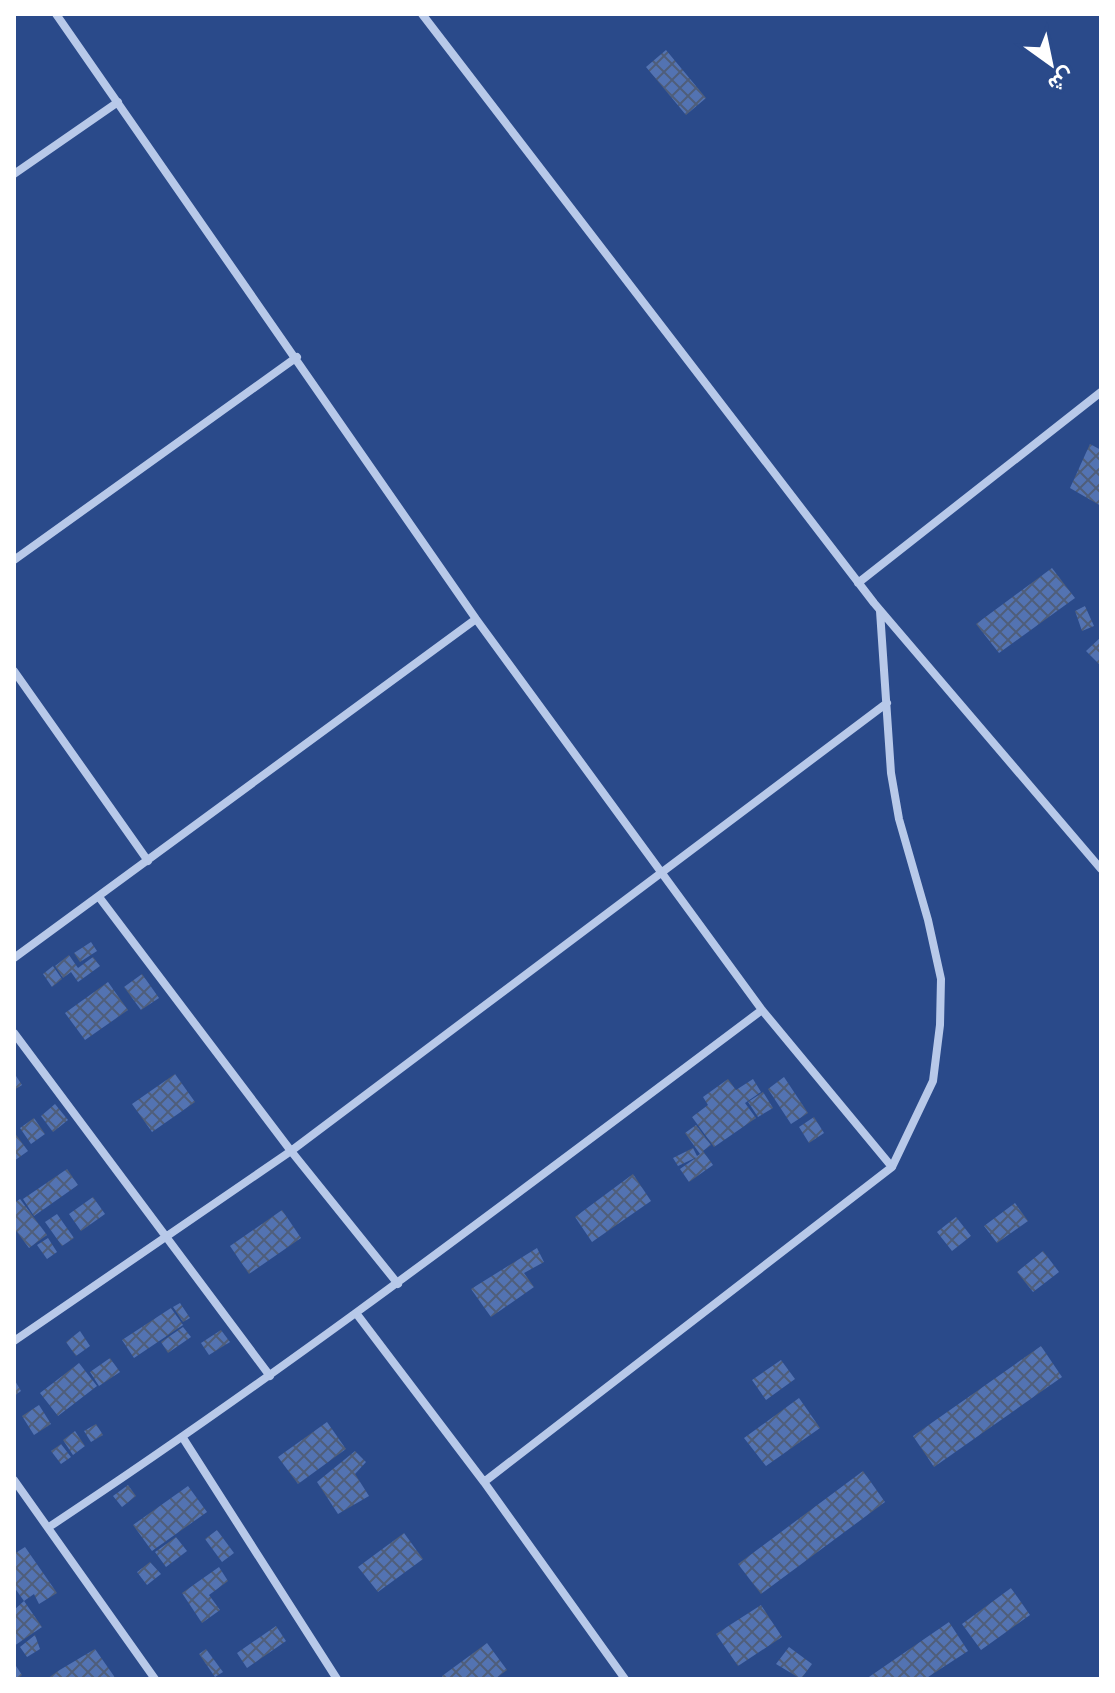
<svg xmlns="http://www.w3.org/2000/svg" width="1115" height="1693" viewBox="0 0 1115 1693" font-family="'Golos Text',Vazirmatn,sans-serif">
<defs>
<pattern id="building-cross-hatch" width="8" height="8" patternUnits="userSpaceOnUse" patternTransform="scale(2)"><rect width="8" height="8" fill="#5373b2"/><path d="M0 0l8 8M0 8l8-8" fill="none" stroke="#4f5e7a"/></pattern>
</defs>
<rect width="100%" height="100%" fill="#2a4a8a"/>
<path fill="url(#building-cross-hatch)" d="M666,50L706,98L686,115L646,67Z
M1090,444L1101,450V506L1070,488Z
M1052,568L1075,598L999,653L976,624Z
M1085,606L1094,626L1082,631L1075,611Z
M1101,637V662L1099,664L1086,651Z
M91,942L97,951L80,962L74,953Z
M69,955L78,968L93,957L100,966L78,982L71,972L63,978L55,966Z
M53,966L62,979L52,987L43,974Z
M142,974L159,998L141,1010L124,987Z
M108,982L128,1010L85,1040L65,1013Z
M14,1073L22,1085L14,1090Z
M175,1074L195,1102L152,1132L132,1104Z
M784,1077L808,1113L791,1124L768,1089Z
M728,1079L736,1090L753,1079L761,1092L745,1103L756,1118L714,1147L692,1117L708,1105L703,1097Z
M763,1092L773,1108L758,1117L748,1102Z
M55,1104L68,1120L53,1132L41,1116Z
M814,1117L824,1133L809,1143L799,1127Z
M34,1118L45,1134L31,1144L20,1128Z
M696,1125L711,1145L703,1151L713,1165L689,1182L680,1169L697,1157L678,1166L673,1158L693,1148L697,1156L700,1154L685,1133Z
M14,1132L28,1151L14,1161Z
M67,1169L78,1185L34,1216L23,1199Z
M633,1174L651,1201L592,1242L575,1217Z
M93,1197L105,1214L81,1231L69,1214Z
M20,1199L47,1235L29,1248L14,1228V1203Z
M1015,1203L1028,1221L997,1243L984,1226Z
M282,1210L301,1238L249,1274L230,1246Z
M57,1214L74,1238L62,1246L45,1222Z
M956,1217L971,1236L952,1251L937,1232Z
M48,1238L57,1252L47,1259L37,1245Z
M537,1248L544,1262L524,1273L534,1287L491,1317L471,1289Z
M1043,1251L1059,1272L1033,1292L1017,1272Z
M180,1303L190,1318L183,1322L173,1307Z
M171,1308L183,1325L134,1358L122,1340Z
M183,1327L191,1337L168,1353L161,1342Z
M221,1330L230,1342L209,1355L201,1343Z
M80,1331L90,1346L76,1356L66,1342Z
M1041,1346L1062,1377L934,1467L913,1436Z
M110,1358L120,1372L99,1386L90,1372Z
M781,1360L795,1379L766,1400L752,1380Z
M79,1363L97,1386L58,1416L40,1393Z
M14,1379L21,1391L14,1396Z
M799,1398L820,1428L766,1466L744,1438Z
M39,1405L51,1424L34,1435L22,1416Z
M327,1422L346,1449L298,1484L278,1457Z
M96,1424L103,1435L91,1442L84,1431Z
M75,1431L85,1446L73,1455L63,1440Z
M61,1444L71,1457L61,1464L51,1451Z
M355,1451L366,1462L355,1474L369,1496L338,1514L317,1482Z
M863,1471L885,1502L761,1594L738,1564Z
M128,1485L136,1496L122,1507L113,1496Z
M188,1486L207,1512L152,1551L133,1525Z
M217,1530L234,1553L222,1562L205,1539Z
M404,1533L423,1559L378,1592L358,1567Z
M176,1537L187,1551L166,1567L155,1552Z
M25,1547L57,1593L39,1604L34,1594L24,1601L14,1587V1554Z
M150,1562L161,1574L147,1585L137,1572Z
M219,1567L228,1581L209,1595L220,1610L202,1623L182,1593Z
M1011,1588L1030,1615L981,1650L962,1624Z
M24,1601L42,1627L14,1646V1610Z
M761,1605L782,1637L738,1666L716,1634Z
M949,1622L968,1651L925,1679H866Z
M276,1626L286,1641L247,1668L237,1653Z
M35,1635L40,1649L27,1657L20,1647Z
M487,1643L507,1670L495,1679H444L442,1676Z
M789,1647L812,1664L801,1679L776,1664Z
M95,1649L116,1679H47L58,1671Z
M206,1649L223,1672L215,1677L199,1654Z
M14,1663L22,1675L17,1679H14Z"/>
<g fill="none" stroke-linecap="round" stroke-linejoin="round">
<path stroke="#b8c9e9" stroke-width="8" d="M56,14L476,619L762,1010L892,1167
M422,14L874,603L1101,869
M14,174L118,102
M14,560L297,357
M858,583L1101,392
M14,671L148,861
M99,897L291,1151L398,1284
M14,958L476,619
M14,1033L270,1376
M356,1313L484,1482L625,1679
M14,1341L291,1151L887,703
M183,1438L337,1679
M14,1480L155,1679
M484,1482L892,1167L933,1081L940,1025L941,979L928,920L899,819L891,773L880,611
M49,1527C294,1365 527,1186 762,1010"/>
</g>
<rect width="1115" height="1693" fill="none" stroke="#ffffff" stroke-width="32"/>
<g transform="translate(1051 64) rotate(147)" stroke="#2a4a8a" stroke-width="6" paint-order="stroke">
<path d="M0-6L14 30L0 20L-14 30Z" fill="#ffffff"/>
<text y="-12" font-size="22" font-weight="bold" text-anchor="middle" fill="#ffffff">ش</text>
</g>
</svg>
